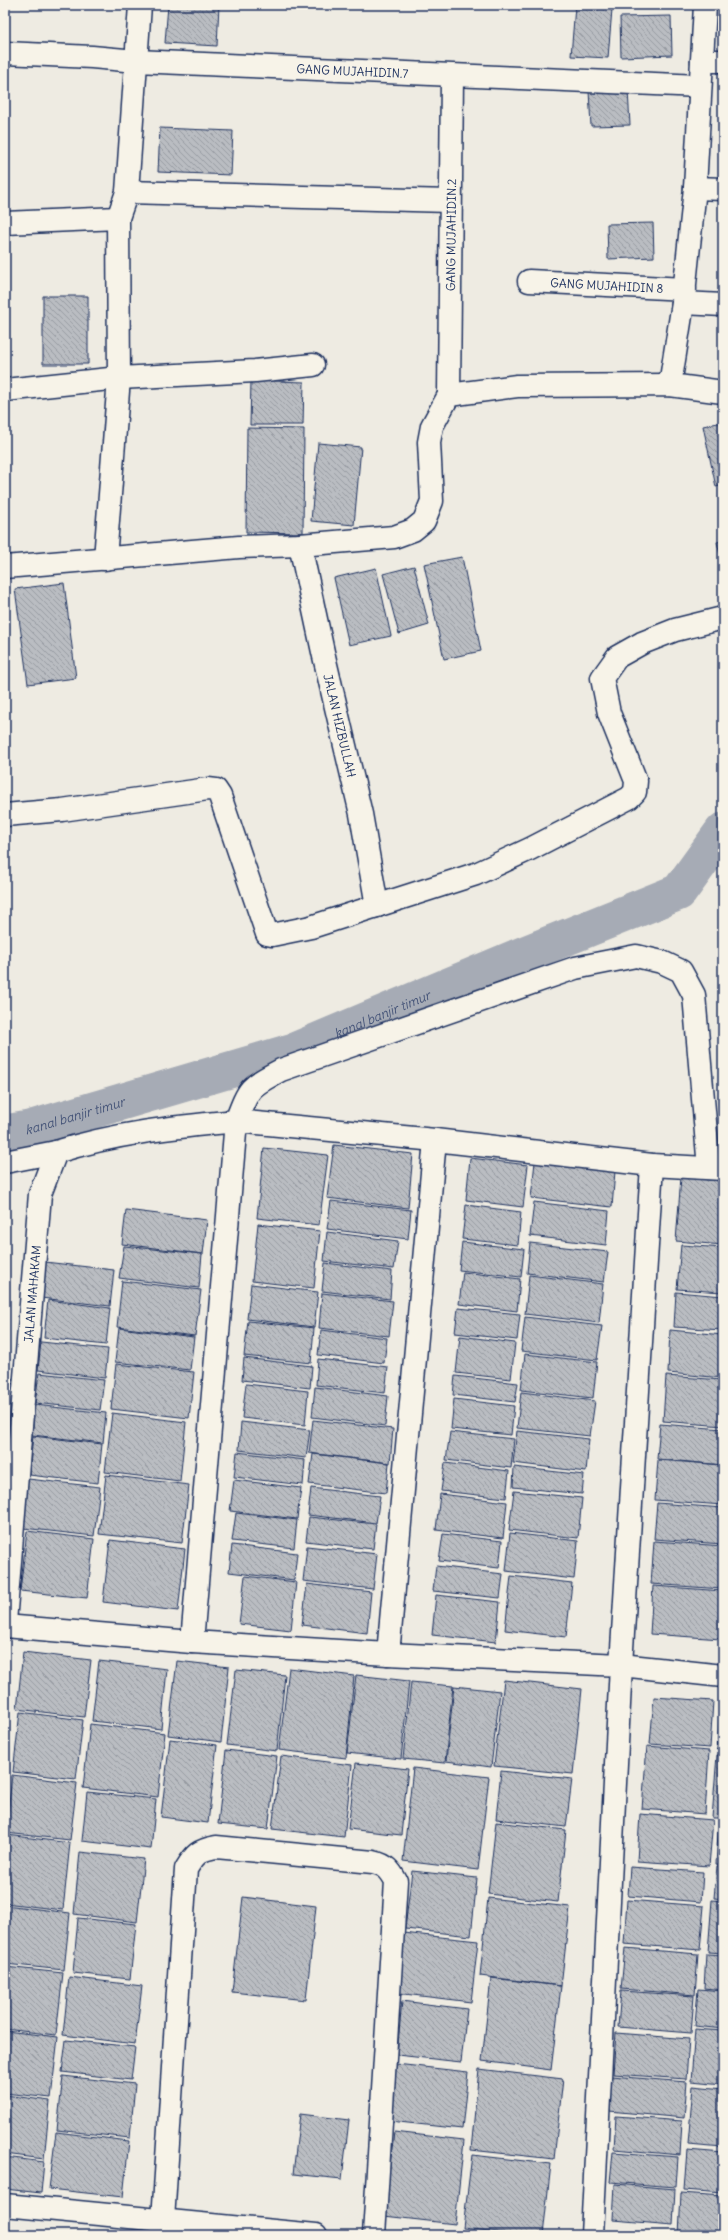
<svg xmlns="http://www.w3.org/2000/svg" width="728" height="2240" viewBox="0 0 728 2240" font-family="Delius,sans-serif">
<defs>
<pattern id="building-back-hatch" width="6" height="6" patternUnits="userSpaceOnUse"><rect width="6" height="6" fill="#babdc2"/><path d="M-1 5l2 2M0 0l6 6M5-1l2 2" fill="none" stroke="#969aa1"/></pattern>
</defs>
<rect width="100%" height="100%" fill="#eeebe2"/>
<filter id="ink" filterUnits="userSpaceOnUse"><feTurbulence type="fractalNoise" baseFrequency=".025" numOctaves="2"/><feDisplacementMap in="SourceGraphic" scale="8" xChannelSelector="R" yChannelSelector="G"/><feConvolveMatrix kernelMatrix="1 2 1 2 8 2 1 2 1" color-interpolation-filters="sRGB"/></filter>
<g filter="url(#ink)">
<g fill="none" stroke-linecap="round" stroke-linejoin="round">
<path stroke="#a6abb5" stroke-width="37" id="s1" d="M5,1133L29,1129L294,1051L520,956L679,892L723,831"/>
</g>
<path fill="url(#building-back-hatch)" stroke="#1b2f5e" d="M168,5H219L217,46L165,43Z
M575,6L612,9L608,58L571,56Z
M671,16L672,55L621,57L620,17Z
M628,90L630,125L591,126L589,91Z
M160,128L233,131L231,175L158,172Z
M653,223L654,257L608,259L607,224Z
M43,296H88V364H43Z
M251,380L304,382L303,425H250Z
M723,422V485L716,487L703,426Z
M247,428L304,429L303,533L246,532Z
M318,443L361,447L354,525L311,521Z
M723,541V568L717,542Z
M462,557L481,651L444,659L424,564Z
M414,566L429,625L399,634L383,574Z
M376,568L391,636L349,645L334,578Z
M64,583L76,678L28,684L15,589Z
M334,1145L413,1154L408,1208L327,1198Z
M264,1148L328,1155L319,1225L257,1218Z
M470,1158L528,1165L523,1207L466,1200Z
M535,1162L615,1171L612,1207L531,1198Z
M681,1177L723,1180V1245L676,1241Z
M331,1201L411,1210L408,1239L327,1229Z
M534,1202L609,1211L606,1245L530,1236Z
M466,1205L521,1212L518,1245L462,1239Z
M126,1210L207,1220L203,1254L122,1244Z
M258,1224L320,1231L314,1288L252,1281Z
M327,1232L398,1241L394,1269L324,1261Z
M462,1242L524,1249L521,1277L459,1270Z
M530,1243L608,1252L604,1282L527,1273Z
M681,1245L723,1248V1292L677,1289Z
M124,1246L202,1254L199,1288L119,1278Z
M45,1262L114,1270L110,1306L41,1298Z
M325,1263L392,1271L390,1299L322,1291Z
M463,1272L520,1279L517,1311L459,1304Z
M529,1275L603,1284L599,1323L525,1314Z
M122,1281L201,1290L195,1336L117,1327Z
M251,1284L318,1292L314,1327L247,1319Z
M676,1292L723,1296V1330L674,1327Z
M322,1293L393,1301L389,1336L319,1328Z
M48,1300L110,1308L106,1345L44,1338Z
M458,1308L520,1314L517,1340L455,1333Z
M525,1317L602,1326L597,1360L521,1351Z
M248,1321L314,1328L311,1363L244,1356Z
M119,1328L194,1337L190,1370L115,1362Z
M321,1330L387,1338L384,1363L318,1355Z
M670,1330L723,1335V1378L668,1373Z
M460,1336L515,1343L511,1379L456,1373Z
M41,1342L108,1349L105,1378L38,1370Z
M525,1354L597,1362L593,1398L521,1390Z
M244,1358L312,1366L310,1388L242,1380Z
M318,1359L388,1367L385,1393L316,1385Z
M116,1364L194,1372L189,1418L111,1409Z
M39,1373L104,1380L100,1410L35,1403Z
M455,1376L518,1383L515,1402L453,1395Z
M666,1376L723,1380V1426L663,1421Z
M246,1384L308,1391L305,1425L242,1418Z
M315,1387L388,1396L385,1426L312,1417Z
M521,1392L595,1401L590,1436L517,1428Z
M454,1399L514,1406L511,1435L451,1429Z
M35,1405L106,1413L103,1443L32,1435Z
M112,1413L186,1422L180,1481L105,1472Z
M313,1420L393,1429L390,1463L309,1453Z
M241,1422L310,1430L306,1458L239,1450Z
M660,1424L723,1429V1465L657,1459Z
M517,1431L589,1439L586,1472L513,1463Z
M450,1432L514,1439L511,1468L446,1460Z
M33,1436L102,1444L98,1483L29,1475Z
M237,1452L305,1460L303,1485L234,1477Z
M313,1454L389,1463L386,1493L309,1484Z
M658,1460L723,1465V1505L655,1500Z
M445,1463L509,1471L506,1498L441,1491Z
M514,1467L584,1475L582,1494L513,1487Z
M106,1475L189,1485L182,1543L99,1534Z
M28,1479L100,1487L94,1536L23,1528Z
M234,1480L301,1488L297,1519L230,1511Z
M311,1488L380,1496L376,1523L308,1515Z
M514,1491L582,1498L578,1538L509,1530Z
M440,1494L507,1502L503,1538L436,1530Z
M657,1503L723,1508V1544L654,1539Z
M236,1513L297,1520L294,1548L232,1541Z
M309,1517L376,1524L373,1549L306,1541Z
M27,1531L94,1539L87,1598L20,1591Z
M510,1533L578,1541L574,1579L506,1571Z
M443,1534L502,1541L499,1568L439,1561Z
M110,1540L185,1549L178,1611L103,1602Z
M654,1541L723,1546V1589L651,1584Z
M232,1545L297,1553L294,1580L229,1572Z
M307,1546L377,1554L373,1589L303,1581Z
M436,1566L503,1574L500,1598L433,1591Z
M245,1576L296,1582L291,1630L239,1624Z
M511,1576L572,1583L566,1637L505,1630Z
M307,1584L371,1592L367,1633L302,1625Z
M653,1586L723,1591L721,1639L650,1634Z
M436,1595L500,1602L496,1642L432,1635Z
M23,1652L91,1660L84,1717L17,1709Z
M99,1661L167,1669L161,1729L92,1721Z
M177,1661L229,1667L221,1742L168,1735Z
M289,1668L354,1676L346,1758L279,1750Z
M236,1670L285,1675L277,1751L227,1745Z
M356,1675L409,1681L401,1759L347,1753Z
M504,1680L582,1689L573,1774L494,1766Z
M411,1682L453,1686L445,1763L403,1759Z
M454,1686L500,1691L491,1767L446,1761Z
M654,1697L713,1701L710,1748L650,1744Z
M721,1699L723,1700V1749H717Z
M20,1712L83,1720L76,1779L13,1772Z
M90,1724L165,1733L158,1797L83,1788Z
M170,1739L217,1745L208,1823L161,1817Z
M647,1746L709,1751L705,1814L642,1809Z
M226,1750L277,1756L268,1829L218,1824Z
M717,1755L723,1756V1818H712Z
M281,1756L352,1765L344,1837L272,1829Z
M356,1763L408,1769L401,1835L348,1829Z
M413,1768L489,1777L478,1870L403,1861Z
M501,1771L572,1779L566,1827L496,1819Z
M12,1775L77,1783L70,1840L6,1833Z
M87,1792L156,1799L151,1849L82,1841Z
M640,1814L713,1820L709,1866L637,1861Z
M719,1819L723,1820V1865L716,1864Z
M496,1822L566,1830L558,1902L488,1894Z
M7,1835L70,1843L63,1910L5,1903Z
M80,1852L144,1859L137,1922L74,1914Z
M717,1866H723V1899L714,1898Z
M630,1867L703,1872L701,1902L628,1896Z
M412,1871L477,1878L471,1936L405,1929Z
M243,1897L316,1906L306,2000L232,1992Z
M488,1898L570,1907L561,1986L480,1976Z
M627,1900L704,1906L700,1950L624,1944Z
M712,1900L723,1901V1953L708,1952Z
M5,1905L70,1913L64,1970L5,1964Z
M78,1918L136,1924L130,1979L73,1973Z
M403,1933L478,1941L471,2002L396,1993Z
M625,1948L698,1954L695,1995L621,1989Z
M706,1954L723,1955V1990L704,1988Z
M5,1967L63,1973L56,2035L5,2029Z
M69,1977L142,1986L135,2044L63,2035Z
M491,1978L561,1986L551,2070L482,2061Z
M698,1989L723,1991V2029L695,2026Z
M621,1991L694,1996L691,2033L618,2027Z
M402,2001L467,2009L461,2062L397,2055Z
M695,2029L723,2031V2084L691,2081Z
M5,2031L58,2037L51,2098L5,2093Z
M616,2033L689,2039L686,2079L613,2074Z
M66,2040L135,2047L131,2080L62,2072Z
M396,2064L468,2072L462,2129L390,2121Z
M479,2069L563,2079L554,2159L471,2150Z
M63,2076L135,2084L130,2138L57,2130Z
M611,2076L687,2082L684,2118L609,2111Z
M693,2086L723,2089V2147L688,2144Z
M5,2095L50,2101L44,2159L5,2154Z
M300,2114L349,2120L342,2179L293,2174Z
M616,2116L682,2121L680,2155L614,2149Z
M56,2132L129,2141L123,2197L49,2189Z
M394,2132L464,2140L455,2224L384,2216Z
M687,2150L723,2153V2193L684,2190Z
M613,2152L678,2157L676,2187L610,2182Z
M472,2155L551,2164L543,2235H525L463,2228Z
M5,2157L44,2162L41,2193L5,2189Z
M615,2184L675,2189L673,2225L613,2220Z
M681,2193L723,2196V2235H679Z"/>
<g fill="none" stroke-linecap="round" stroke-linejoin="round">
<defs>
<g id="minor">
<path id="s2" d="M5,53L92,57L136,61L700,86"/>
<path d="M702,61H723"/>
<path d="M695,188L723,189"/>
<path d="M127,192L449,201"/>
<path d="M5,223L118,218"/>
<path id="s3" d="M529,281L685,289"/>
<path d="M683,303L723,305"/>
<path d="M670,385L683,303L695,188L705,5"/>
<path d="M5,390L119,378L255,371L313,365"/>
<path id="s4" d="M449,395L452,76"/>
<path id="s5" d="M300,545L323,652L361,814L377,906"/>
<path d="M105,559L119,378L118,218L127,192L140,5"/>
<path d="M5,567L239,547L300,545L394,537L413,530L424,521L432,501L429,442L432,426L449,395L517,386L670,385L723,392"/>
<path d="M5,815L62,810L208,789L216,790L220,796L267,934L272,935L311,927L476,874L530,849L629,798L635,792L636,781L609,713L602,678L617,657L642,643L675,630L723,618"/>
<path d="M5,1162L56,1152"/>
<path id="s6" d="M5,1622L40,1194L56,1152C117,1133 173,1127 236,1121C249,1087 249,1087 281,1070L575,968L636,956L662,962L681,971L694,995L709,1168"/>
<path d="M5,1626L192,1642L388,1654L621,1665L723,1676"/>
<path d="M192,1642L236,1121L435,1140L652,1165L723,1169"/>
<path d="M388,1654L435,1140"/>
<path d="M5,2205L316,2235"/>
<path d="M162,2235L186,1869C195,1854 199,1850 216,1847L373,1862C386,1865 390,1870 396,1881L374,2235"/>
<path d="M592,2235L621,1665L652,1165"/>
</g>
</defs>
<use href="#minor" stroke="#1b2f5e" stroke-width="25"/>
<use href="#minor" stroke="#f7f3e8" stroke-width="22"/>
</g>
</g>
<g text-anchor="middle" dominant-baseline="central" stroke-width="3" stroke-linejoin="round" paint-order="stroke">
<g font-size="12" fill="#1b2f5e" stroke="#f7f3e8">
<text stroke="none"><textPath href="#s2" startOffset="348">GANG MUJAHIDIN.7</textPath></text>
<text stroke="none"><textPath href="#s4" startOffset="160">GANG MUJAHIDIN.2</textPath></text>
<text stroke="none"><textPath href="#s3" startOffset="78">GANG MUJAHIDIN 8</textPath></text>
<text stroke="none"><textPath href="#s5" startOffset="185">JALAN HIZBULLAH</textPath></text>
<text stroke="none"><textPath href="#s6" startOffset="329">JALAN MAHAKAM</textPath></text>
</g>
<g font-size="13" font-style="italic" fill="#455478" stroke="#f7f3e8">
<text stroke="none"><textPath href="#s1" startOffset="396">kanal banjir timur</textPath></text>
<text stroke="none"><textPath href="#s1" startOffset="72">kanal banjir timur</textPath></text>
</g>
</g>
<rect width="728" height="2240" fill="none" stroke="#f7f3e8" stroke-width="20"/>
<rect x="10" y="10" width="708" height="2220" fill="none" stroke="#1b2f5e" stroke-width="1.5" filter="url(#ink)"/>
</svg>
